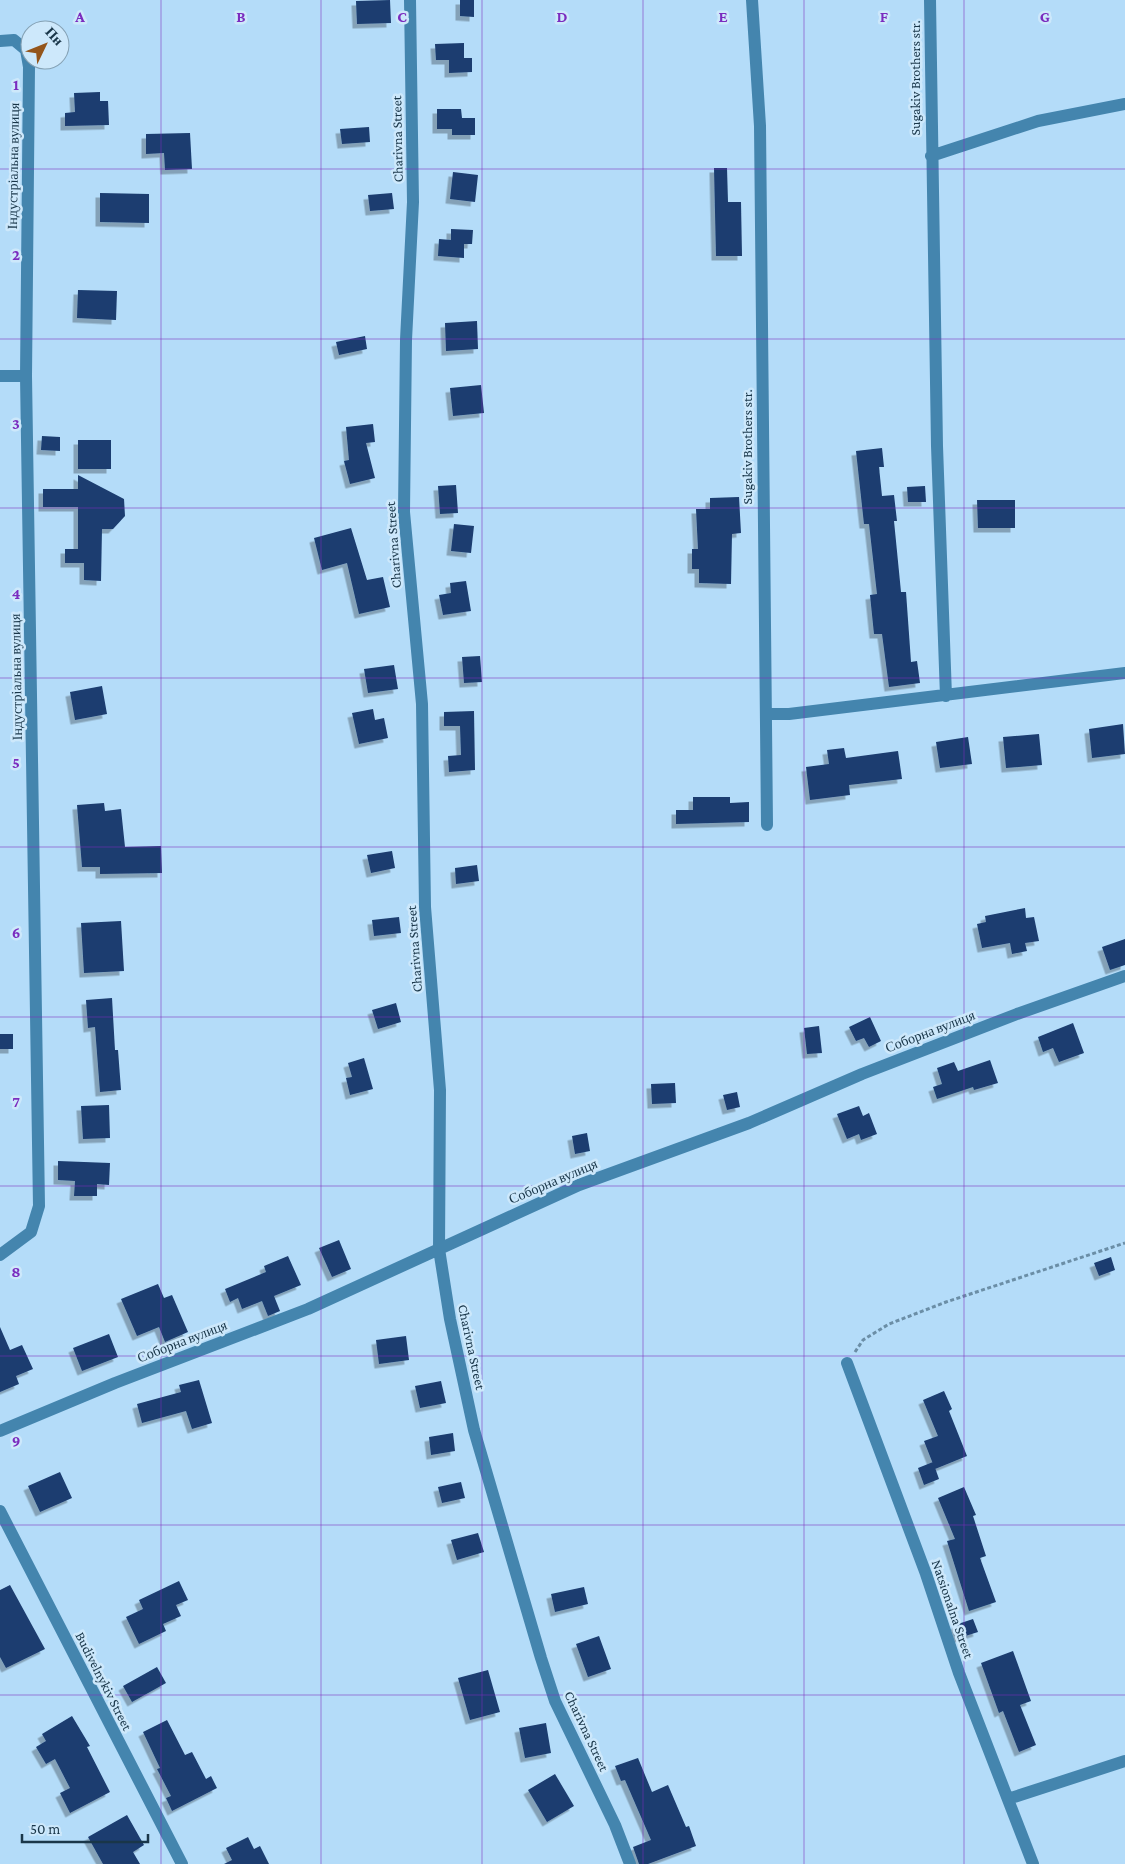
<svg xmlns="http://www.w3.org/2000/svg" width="1125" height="1864" viewBox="0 0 1125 1864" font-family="'Crimson Pro',serif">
<defs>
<filter id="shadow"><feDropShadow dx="-4.5" dy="4.5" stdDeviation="0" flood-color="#0004"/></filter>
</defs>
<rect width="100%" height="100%" fill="#b4dcf9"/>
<path fill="#1b3c6f" filter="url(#shadow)" d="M390,0L391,23L357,24L356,1Z
M460,0H474V17L460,16Z
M464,43V58H472V72L449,73V60H436L435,44Z
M100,92V101H108L109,125L65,126V113L75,112L74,93Z
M437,109H461L462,118H475V135H452V129H437Z
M369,127L370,142L342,144L340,129Z
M190,133L192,169L165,170L164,153L146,154V134Z
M714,168H727L728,202H741L742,256H716Z
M453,172L478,175L475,202L450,199Z
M100,193L149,194V223L100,222Z
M392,193L394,209L370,211L368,195Z
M451,229L473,230L472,244H464V258L438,256L439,239L451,240Z
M78,290L117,291L116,320L77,318Z
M477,321L478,349L446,351L445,323Z
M365,336L367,349L339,355L336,342Z
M481,385L484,413L453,416L450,388Z
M373,424L375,442L366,443L375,478L350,484L344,461L349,460L346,427Z
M42,436L60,437V451L41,450Z
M78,440H111V469H78Z
M882,448L884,467H879L882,496L894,495L897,521H894L901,592H906L911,662L917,661L920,683L889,687L882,634H874L870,595L877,594L869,524H864L856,451Z
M78,475L124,499L125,516L113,529H102L101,581L84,580V563H65V549H78V507H43V489H78Z
M456,485L458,513L440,514L438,486Z
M925,486L926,502H908L907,487Z
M739,497L741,533L732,534L731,584L699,583V569H692V549H698L696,509H710V498Z
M977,500H1015V528H978Z
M454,524L474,526L471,553L451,551Z
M351,528L367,580L383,577L390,607L359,614L347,563L322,570L314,538Z
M466,581L471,611L443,615L439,595L451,593L450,583Z
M480,656L482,682L464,683L462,657Z
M394,665L398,689L368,693L364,669Z
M102,686L107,714L75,720L70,692Z
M373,709L375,720L384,718L388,738L359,744L352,713Z
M474,711L475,770L449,772L448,756L461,755L460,726H444V712Z
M1123,724L1125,754L1092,758L1089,729Z
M1039,734L1042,765L1006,768L1003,737Z
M968,737L972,764L940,768L936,742Z
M844,748L846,758L898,751L902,779L849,785L850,795L810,800L806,767L829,764L827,750Z
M693,797H730V803L749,802V822L676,824V810H693Z
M104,803L105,811L121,809L125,847L161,846L162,873L100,874V867H82L77,805Z
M392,851L395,868L371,873L367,855Z
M477,865L479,881L456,884L455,868Z
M1025,908L1026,918L1034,917L1039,941L1025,943L1027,951L1012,954L1010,943L982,948L977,924L986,922L985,916Z
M399,917L401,933L374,936L372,920Z
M121,921L124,971L84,973L81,923Z
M1125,939V965L1110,970L1102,947Z
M112,998L115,1050H118L121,1090L100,1092L95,1027L88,1028L86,1000Z
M396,1003L401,1022L378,1029L372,1010Z
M870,1017L881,1041L869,1047L864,1038L856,1041L849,1027Z
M1073,1023L1084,1053L1059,1062L1053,1048L1043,1052L1038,1037Z
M819,1026L822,1053L807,1054L804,1028Z
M0,1034H13V1049H0Z
M364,1058L373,1089L350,1095L346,1078L352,1077L348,1063Z
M990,1060L998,1083L974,1090L973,1087L937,1099L933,1087L942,1084L937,1068L954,1062L958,1071Z
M675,1083L676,1103L652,1104L651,1084Z
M737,1092L740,1107L727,1110L723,1095Z
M109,1105L110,1138L83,1139L81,1106Z
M859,1106L863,1116L869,1113L877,1134L861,1140L859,1134L847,1139L837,1114Z
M587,1133L590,1151L575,1154L572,1136Z
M58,1161L110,1163L109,1185L97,1184V1196H74L75,1181L58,1180Z
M339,1240L351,1269L332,1277L319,1248Z
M288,1256L301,1285L274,1296L280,1311L268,1316L262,1301L242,1309L238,1298L230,1302L225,1289L266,1272L264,1266Z
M1111,1257L1115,1270L1099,1276L1094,1263Z
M158,1284L164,1298L172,1295L188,1332L165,1342L159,1327L137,1336L121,1299Z
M0,1327L10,1350L22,1345L33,1369L16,1376L19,1384L0,1392Z
M109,1334L118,1357L82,1371L73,1348Z
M406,1336L409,1360L379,1364L376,1340Z
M199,1380L212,1423L192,1429L186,1411L142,1423L137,1404L181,1392L179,1385Z
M441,1381L446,1403L420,1408L415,1386Z
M944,1391L952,1409L949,1411L967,1456L935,1469L924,1441L938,1436L923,1400Z
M453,1433L455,1451L431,1455L429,1437Z
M933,1462L939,1479L924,1485L918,1468Z
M60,1472L72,1498L40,1512L28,1486Z
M461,1482L465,1498L442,1503L438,1487Z
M964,1487L976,1515L973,1516L986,1556L980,1558L996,1602L969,1611L947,1541L955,1539L938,1498Z
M478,1533L484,1552L457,1560L451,1540Z
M179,1581L188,1600L176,1605L181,1616L163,1624L166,1631L139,1644L126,1617L143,1609L139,1600Z
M10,1585L45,1649L6,1668L0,1657V1590Z
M584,1587L588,1604L555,1612L551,1594Z
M973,1619L978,1632L959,1638L955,1625Z
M599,1636L611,1669L588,1677L576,1644Z
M1013,1651L1031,1701L1020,1705L1036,1745L1019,1752L1003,1711L999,1713L981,1663Z
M157,1667L166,1683L132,1702L123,1686Z
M488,1670L500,1712L470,1720L458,1678Z
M72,1716L90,1746L87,1747L110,1792L70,1813L60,1793L70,1788L55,1759L46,1764L36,1747L46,1741L42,1734Z
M167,1720L185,1755L192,1752L206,1779L211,1776L217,1788L172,1811L166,1798L171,1796L157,1769L160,1768L143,1732Z
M546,1723L551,1753L525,1758L519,1728Z
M638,1758L652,1792L668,1785L686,1827L689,1826L696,1846L648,1864H639L633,1847L651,1840L625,1780L621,1781L615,1766Z
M555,1774L574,1806L547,1822L528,1790Z
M127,1815L144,1845L133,1852L140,1864H103L88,1837Z
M248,1837L254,1849L260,1846L269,1864H224L232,1860L226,1848Z"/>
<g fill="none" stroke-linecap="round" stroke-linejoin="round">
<path stroke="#6b8ea6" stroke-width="3" stroke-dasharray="4 2.5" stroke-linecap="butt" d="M855,1352L863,1340L889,1324L946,1302L1125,1243"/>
<path stroke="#4485ae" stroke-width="12" d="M410,0L413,202L406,340L404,512L422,704L425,907L440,1090L439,1249L450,1319L474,1430L541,1658L555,1701L615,1825L630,1864
M752,0L760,126L767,825
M930,0L937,446L946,696
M0,41L14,40L26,50L29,67L26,376L39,1206L31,1232L0,1255
M931,156L1038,121L1125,104
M0,376H26
M767,714H789L1125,673
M847,1363L926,1574L959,1673L1033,1864
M0,1431L115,1383L308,1309L579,1185L749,1123L862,1074L1017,1014L1125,976
M0,1511L182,1864
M1008,1799L1125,1761"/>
</g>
<path fill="none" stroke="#7b2cbf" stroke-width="1" stroke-opacity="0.55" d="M161,0V1864M321,0V1864M482,0V1864M643,0V1864M804,0V1864M964,0V1864M0,169H1125M0,339H1125M0,508H1125M0,678H1125M0,847H1125M0,1017H1125M0,1186H1125M0,1356H1125M0,1525H1125M0,1695H1125"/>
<g text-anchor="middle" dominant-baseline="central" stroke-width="5" stroke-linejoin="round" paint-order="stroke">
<g font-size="14" fill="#193649" stroke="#cde8fb">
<text transform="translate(915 78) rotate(-90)">Sugakiv Brothers str.</text>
<text transform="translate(397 139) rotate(-91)">Charivna Street</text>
<text transform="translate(13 166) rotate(-89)">Індустріальна вулиця</text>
<text transform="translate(747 447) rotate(-90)">Sugakiv Brothers str.</text>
<text transform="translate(393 545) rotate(-94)">Charivna Street</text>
<text transform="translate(16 677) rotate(-91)">Індустріальна вулиця</text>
<text transform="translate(414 949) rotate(-94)">Charivna Street</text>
<text transform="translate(930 1031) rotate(-21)">Соборна вулиця</text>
<text transform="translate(553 1181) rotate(-23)">Соборна вулиця</text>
<text transform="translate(182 1341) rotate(-21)">Соборна вулиця</text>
<text transform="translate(472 1347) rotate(78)">Charivna Street</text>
<text transform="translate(953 1609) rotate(71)">Natsionalna Street</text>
<text transform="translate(104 1681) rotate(63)">Budivelnykiv Street</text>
<text transform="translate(587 1731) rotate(65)">Charivna Street</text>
</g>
</g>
<g font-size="16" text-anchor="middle" font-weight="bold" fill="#7b2cbf" stroke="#cde8fb" stroke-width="5" stroke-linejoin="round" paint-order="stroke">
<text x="80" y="22">A</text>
<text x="241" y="22">B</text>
<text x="402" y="22">C</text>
<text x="562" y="22">D</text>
<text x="723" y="22">E</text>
<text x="884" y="22">F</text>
<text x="1045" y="22">G</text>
<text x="16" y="90">1</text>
<text x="16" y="260">2</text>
<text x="16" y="429">3</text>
<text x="16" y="599">4</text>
<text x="16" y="768">5</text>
<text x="16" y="938">6</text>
<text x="16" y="1107">7</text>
<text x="16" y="1277">8</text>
<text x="16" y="1446">9</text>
</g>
<g transform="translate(45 45) rotate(47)"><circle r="24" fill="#cde8fb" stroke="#85a1b4"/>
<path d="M0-4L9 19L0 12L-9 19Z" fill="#94551b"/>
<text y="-8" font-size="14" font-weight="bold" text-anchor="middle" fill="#193649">Пн</text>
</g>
<path d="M22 1834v8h126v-8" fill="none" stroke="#193649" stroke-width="2.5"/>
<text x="30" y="1834" font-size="15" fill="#193649" stroke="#cde8fb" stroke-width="4" paint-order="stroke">50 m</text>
</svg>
